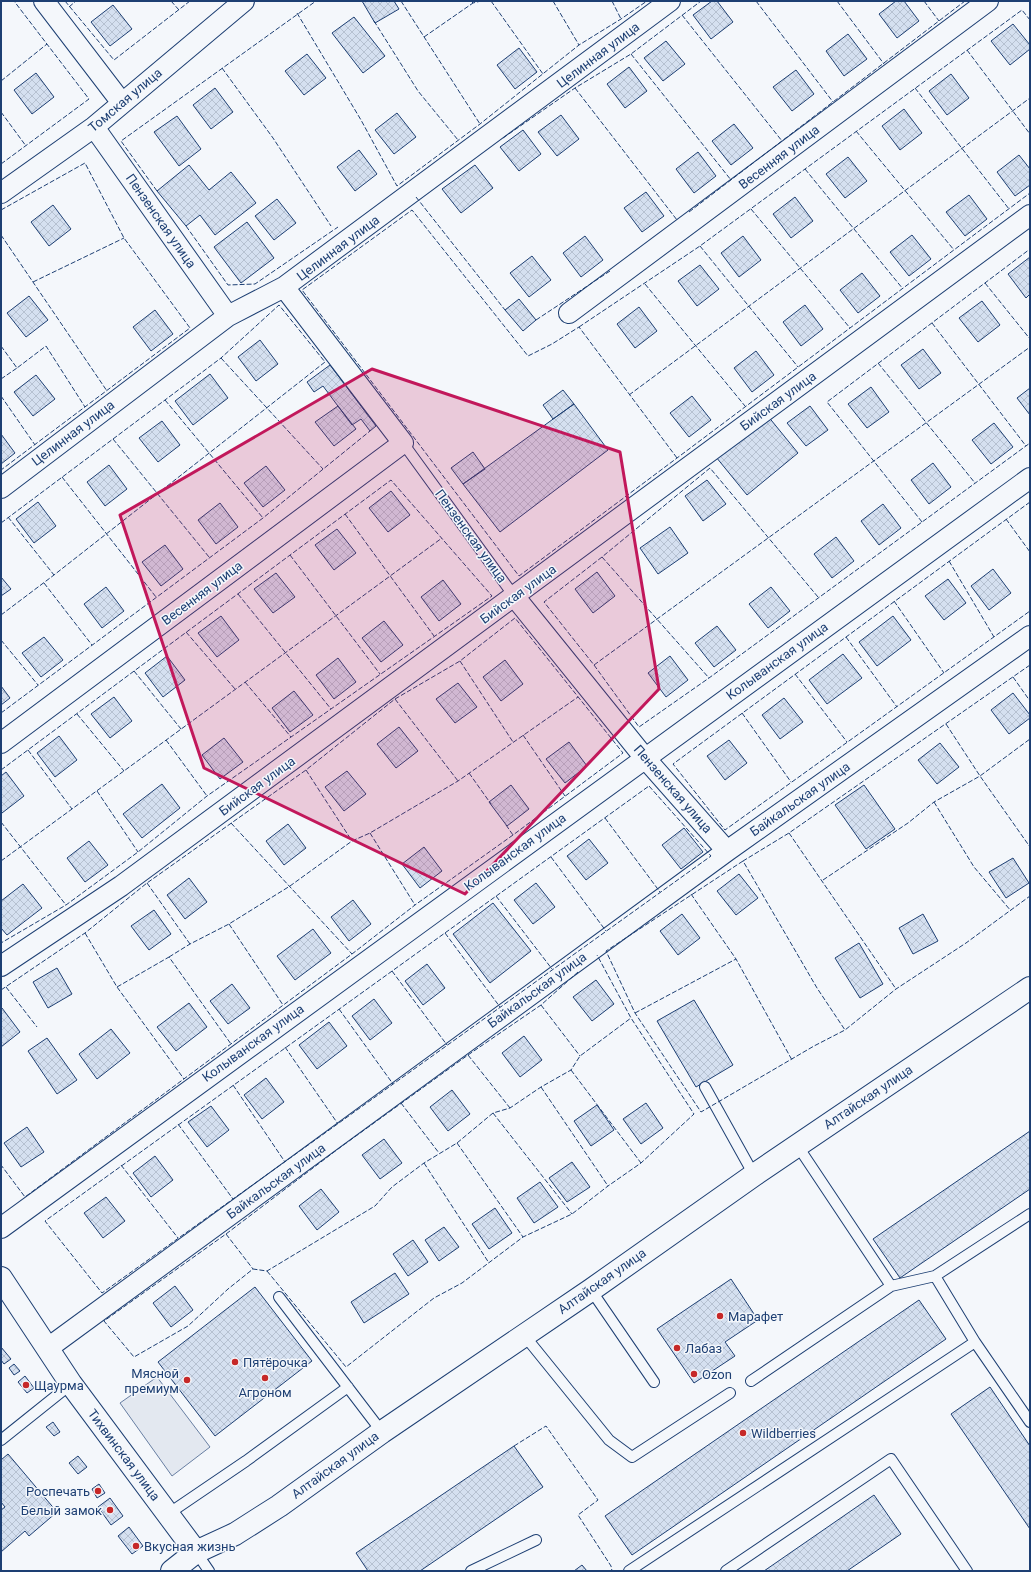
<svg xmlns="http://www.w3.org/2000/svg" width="1031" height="1572" viewBox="0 0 1031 1572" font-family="Roboto,sans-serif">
<defs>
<pattern id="building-cross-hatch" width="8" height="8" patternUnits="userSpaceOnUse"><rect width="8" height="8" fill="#d5e0f0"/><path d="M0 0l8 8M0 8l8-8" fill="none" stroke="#b6c1d1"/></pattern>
</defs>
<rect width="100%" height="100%" fill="#f4f7fb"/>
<path fill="#e3e8f0" stroke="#687fa3" d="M157,1377L210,1447L172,1476L120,1403Z"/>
<path fill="url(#building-cross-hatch)" stroke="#1d3f73" d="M362,1H394L399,9L375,23Z
M712,1H717L733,22L711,39L693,15Z
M896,1H904L919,21L897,38L879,14Z
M113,5L132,29L110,46L91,22Z
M354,17L385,56L363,73L332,33Z
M1013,24L1030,45V49L1010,65L991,41Z
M848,34L867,59L844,76L826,51Z
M666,41L685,64L663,81L644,58Z
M519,48L537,72L515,89L497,65Z
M307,54L326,78L304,95L285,71Z
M629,67L647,91L625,108L607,84Z
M796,70L814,94L792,111L773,87Z
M36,73L54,97L32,114L14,90Z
M951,74L969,98L947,115L929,91Z
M215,88L233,112L211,129L193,105Z
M904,109L922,133L900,150L882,126Z
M397,113L416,137L394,154L375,130Z
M561,115L579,139L557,156L538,132Z
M177,116L201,149L179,166L154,132Z
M734,124L753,148L731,165L712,141Z
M523,130L541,154L519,171L500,147Z
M359,150L377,174L355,191L337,167Z
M698,152L716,176L694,193L676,169Z
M1019,155L1030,169V185L1015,196L997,172Z
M848,157L867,181L845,198L826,174Z
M189,165L209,190L231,172L256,203L215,235L200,215L186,226L157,191Z
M475,165L493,188L461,213L442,189Z
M646,192L664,216L642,232L624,208Z
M969,195L987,219L965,236L946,212Z
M795,197L813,221L791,238L773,214Z
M277,199L296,223L274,240L255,216Z
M53,205L71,229L49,246L31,222Z
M247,222L274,258L241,283L214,247Z
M912,235L931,259L909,276L890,252Z
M585,236L603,260L581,277L563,253Z
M743,236L761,260L739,277L721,253Z
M532,256L551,280L529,297L510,273Z
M1030,257V294L1026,298L1008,274Z
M700,265L719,289L697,306L678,281Z
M862,273L880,296L858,313L840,290Z
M29,296L48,320L26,337L7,313Z
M519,299L536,320L523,331L505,310Z
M982,301L1000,325L978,342L959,318Z
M805,305L823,329L801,346L783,322Z
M639,307L657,331L635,348L617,324Z
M155,310L173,334L151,351L133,327Z
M260,340L278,364L256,381L238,357Z
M923,349L941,373L919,389L901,365Z
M756,351L774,375L752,392L734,368Z
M330,365L376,426L370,431L361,419L352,425L323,386L314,392L307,382Z
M210,374L228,398L193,425L175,401Z
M36,375L55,399L33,416L14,392Z
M871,387L889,412L867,428L848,404Z
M1030,388V415L1017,398Z
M563,390L574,404L553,419L543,405Z
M692,396L711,420L689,437L670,413Z
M574,404L608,450L500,532L463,484Z
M338,406L356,429L334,446L315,422Z
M810,406L828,430L806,446L787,423Z
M767,415L798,453L747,495L716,457Z
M162,421L180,445L158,462L139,438Z
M994,423L1013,447L991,464L972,440Z
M1,434L15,453L1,464Z
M473,452L485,469L463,484L451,468Z
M933,463L951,487L929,504L911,480Z
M109,465L127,489L105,506L87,482Z
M266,466L285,490L263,507L244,483Z
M707,480L726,504L703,521L685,496Z
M391,491L410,515L388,532L369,508Z
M38,502L56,526L34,543L16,519Z
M220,503L238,527L216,544L198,520Z
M883,504L901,528L879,545L861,521Z
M670,527L688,553L658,574L640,548Z
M337,529L356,553L334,570L315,545Z
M836,537L854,561L832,578L814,554Z
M165,545L183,569L161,586L142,562Z
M993,569L1011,593L989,610L971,586Z
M597,572L615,596L593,613L575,589Z
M276,573L295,597L273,613L254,589Z
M1,577L11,589L1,596Z
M948,579L966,603L944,620L925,596Z
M443,580L461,604L439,621L421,597Z
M106,587L124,611L102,628L84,604Z
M771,587L790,611L768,628L749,604Z
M221,616L239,640L217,657L198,633Z
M893,616L911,640L877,666L859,642Z
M384,621L403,645L381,662L362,638Z
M717,626L736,650L714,667L695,643Z
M44,637L63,660L41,677L22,653Z
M843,654L862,678L827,704L809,680Z
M167,656L185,680L163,697L145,673Z
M670,656L688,680L666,697L648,673Z
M338,658L356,682L334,699L316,675Z
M505,660L523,684L501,701L483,677Z
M458,683L477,707L455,723L436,699Z
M1,686L10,698L1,705Z
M294,691L313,715L290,732L272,708Z
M1013,693L1030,715V718L1009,734L991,710Z
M114,697L132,721L110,738L91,714Z
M784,698L803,722L780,739L762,715Z
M399,727L418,751L396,768L377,744Z
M59,736L77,760L55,777L37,753Z
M224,738L243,762L220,779L202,755Z
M729,740L747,763L725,780L707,756Z
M569,742L587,766L565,783L546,759Z
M940,743L959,767L937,784L918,760Z
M347,771L366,794L344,811L325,787Z
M6,772L24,796L2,813L1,811V776Z
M162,784L180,808L142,838L123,814Z
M511,785L529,809L507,826L489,802Z
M864,785L895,829L866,849L835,805Z
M288,824L306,848L284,865L266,841Z
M684,828L703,852L681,869L662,845Z
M589,839L608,863L586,880L567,856Z
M89,841L108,865L85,882L67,858Z
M424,847L442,871L420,888L402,864Z
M1013,858L1029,883L1006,898L989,872Z
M739,874L758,898L736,915L717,891Z
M189,878L207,902L185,919L167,895Z
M536,883L555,907L533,924L514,900Z
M23,884L42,908L7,935L1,928V901Z
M353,900L371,924L349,941L331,917Z
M493,903L531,951L490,983L453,934Z
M154,910L171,934L149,950L131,926Z
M682,914L700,938L678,955L660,931Z
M923,914L938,941L913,954L899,928Z
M313,929L331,953L295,980L277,956Z
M859,943L883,984L860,998L835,958Z
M427,964L445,988L423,1005L405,981Z
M57,968L72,994L48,1008L33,982Z
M596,980L614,1004L592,1021L573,997Z
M232,984L250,1008L228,1024L210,1001Z
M374,999L392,1023L370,1040L352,1016Z
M694,1000L733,1065L696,1087L657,1021Z
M189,1003L207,1027L176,1051L157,1027Z
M2,1008L20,1032L1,1047V1009Z
M329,1022L347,1046L317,1069L299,1045Z
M111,1029L130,1053L97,1079L79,1054Z
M524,1036L542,1060L520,1077L502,1053Z
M47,1038L77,1080L57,1094L28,1051Z
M266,1078L284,1102L262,1119L244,1095Z
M452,1090L470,1114L448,1131L430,1107Z
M646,1103L663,1128L641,1144L623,1119Z
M597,1105L614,1130L591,1146L574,1121Z
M211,1106L229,1130L207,1147L188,1122Z
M27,1127L44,1152L21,1167L4,1143Z
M1030,1131V1189L900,1278L873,1239Z
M384,1139L402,1163L380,1179L362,1155Z
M155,1156L173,1180L151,1197L133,1173Z
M572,1162L590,1187L567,1202L549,1178Z
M540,1182L558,1207L534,1223L517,1198Z
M321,1189L339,1212L317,1230L299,1206Z
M106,1197L125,1221L103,1238L84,1213Z
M495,1208L512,1233L489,1249L472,1224Z
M444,1227L459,1247L439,1261L425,1240Z
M413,1240L428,1262L408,1276L393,1254Z
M395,1273L409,1294L364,1323L351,1302Z
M731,1279L758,1320L725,1342L735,1356L694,1383L657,1329Z
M175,1286L193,1310L171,1327L153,1303Z
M255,1287L312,1361L215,1436L158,1362Z
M919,1300L946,1339L632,1555L605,1516Z
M1,1347L11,1359L4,1364L1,1360Z
M14,1364L20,1371L14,1375L9,1368Z
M25,1376L34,1388L27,1393L18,1382Z
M990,1387L1030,1446V1529L951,1414Z
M53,1422L60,1432L54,1436L46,1427Z
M514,1446L543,1487L420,1571H368L356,1553Z
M8,1454L57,1512L29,1536L25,1531L1,1552V1510L5,1507L1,1502V1460Z
M78,1456L87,1467L78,1474L69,1463Z
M99,1484L105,1493L97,1498L92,1489Z
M874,1495L901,1534L847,1571H764Z
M110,1498L123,1516L111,1525L98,1507Z
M129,1527L143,1546L132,1554L118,1536Z
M582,1565L587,1571H574Z"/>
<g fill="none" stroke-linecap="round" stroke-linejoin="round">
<defs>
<path id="lane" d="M403,443L514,596
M705,1087L754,1175
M797,1145L891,1286
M591,1290L654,1382
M279,1297L382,1432
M524,1335L609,1440L632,1457L730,1393
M975,1342L1030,1422
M751,1381L891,1286L935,1276L1030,1214
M1,1440L71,1384
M168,1514L246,1461L348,1387
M196,1552L209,1571
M471,1571L536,1540
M629,1571L975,1342L935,1276
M726,1571L891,1459L967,1571"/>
<path id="street" d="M44,1L122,103
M94,127L228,316
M1,193L94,127L244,1
M569,313L988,1
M1,488L228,316L284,287L670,1
M514,596L644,757L727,851
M1,743L403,443L284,287
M1,966L121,886L1030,215
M1,1228L1030,478
M48,1348L727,851L1030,636"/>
<path id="secondary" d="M1,1278L71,1384L196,1552
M172,1571L196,1552L235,1534L279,1506L382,1432L591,1290L754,1175L1030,988"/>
</defs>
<use href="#lane" stroke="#1d3f73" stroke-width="12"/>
<use href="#street" stroke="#1d3f73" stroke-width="22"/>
<use href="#secondary" stroke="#1d3f73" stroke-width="24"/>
<use href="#lane" stroke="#f4f7fb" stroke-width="10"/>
<use href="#street" stroke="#f4f7fb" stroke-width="20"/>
<use href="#secondary" stroke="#f4f7fb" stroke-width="22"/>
<path stroke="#1d3f73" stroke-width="1" stroke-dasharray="5 2" stroke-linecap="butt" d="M65,1L114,60L190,1
M171,1L179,10
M401,1L480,124
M471,1L473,3L481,1
M491,1L543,74
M553,1L579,45
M612,1L621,19
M756,1L833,102
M837,1L884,64
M924,1L939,21
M69,7L76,1
M297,13L361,120L397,186L480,124L579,45L621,19L647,1
M682,15L782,141
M374,21L418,91L458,140
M424,37L473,3
M967,50L1030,134
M631,54L731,180
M222,68L273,138L331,226
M1,81L47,44
M575,88L677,220
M915,88L1009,209
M1,112L26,146
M856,131L954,250
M503,138L575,88L631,54L701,1
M1,164L89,99L14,1
M805,169L903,289
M157,191L121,141L316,1
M416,197L505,310
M751,209L850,328
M1,210L85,163L124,238L190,328L1,470
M689,212L965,1
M186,226L228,285L255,284L338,227
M1,235L107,391
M700,246L798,367
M33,282L124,238
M985,283L1030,339
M645,284L745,406
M536,320L610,271
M932,323L1026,446
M579,327L700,246L1022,10L1030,20
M1,346L17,368L46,346L85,407
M221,358L323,469
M878,363L975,483
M1,379L17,368
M629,395L1030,98
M1,396L35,445
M165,400L263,518
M113,439L209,557
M677,458L579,327L552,344L528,356L412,210L302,290L519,576C690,449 860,320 1030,193
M62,477L156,597
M1030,502L673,764L725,830L1030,611
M345,514L434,636
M8,517L54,575
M1006,519L1030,552
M922,522L827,402L1030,249
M1,523L221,358L279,305L325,362L54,575L1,615
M290,555L380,674
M602,557L709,678
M949,561L994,637
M44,583L92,645
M238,594L331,709
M818,597L710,468L602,557L544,602L594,665L639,727L709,678L1030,443
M894,601L944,673
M186,632L235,689
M846,637L897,707
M1,640L38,685
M460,661L513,742
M594,665L1030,347
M1030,665L789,833L743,861L817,988L845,1030L896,989L966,943L1030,896
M134,671L181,729
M795,674L847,742
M1013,677L1030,701
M245,682L291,737
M395,699L458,781
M1,713L263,518L370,431
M742,713L791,782
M77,714L124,771
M946,724L980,776L1030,847
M523,735L565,796
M166,740L207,796
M28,750L72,809
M1,770L391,480L492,596L207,796L138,852L66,905L1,943
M306,770L352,841
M469,773L491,804
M649,786L711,856L102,1293L45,1221Z
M97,791L138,852
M934,802L974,867L1011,911
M605,818L660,892
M1,822L66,905
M231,823L352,954
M506,825L513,835
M370,833L415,905
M789,833L896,989
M551,857L606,931
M1,861L442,538
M743,861L606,951L635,1013L701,1112L814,1046L845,1030
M823,880L908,823L934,802L980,776L1030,739
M147,883L190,944
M691,894L736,959L792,1060
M496,896L552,969
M229,924L283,1005
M85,933L117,987L184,1079
M445,933L500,1007
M169,957L190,944L229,924L290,886L352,841L370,833L458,781L578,697
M392,971L447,1045
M578,972L541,1005L468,1055L338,1149L226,1234L104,1321L134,1357L188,1326L228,1289L253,1269L267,1271L375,1206L392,1187L424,1163L457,1143L493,1113L510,1108L541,1087L571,1070L580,1056L631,1018
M6,987L37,1027
M117,987L169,957L231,1044
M1,990L85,933L147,883L306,770L395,699L460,661L515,618L623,753L513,835L415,905L352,954L25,1197L1,1165
M541,1005L580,1056
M339,1009L393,1084
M635,1013L736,959
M285,1047L338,1124
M468,1055L510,1108
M571,1070L641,1163
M233,1085L285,1162
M541,1087L608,1186
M401,1103L439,1153
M493,1113L572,1214
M178,1124L233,1199
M457,1143L523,1237
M424,1163L489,1263
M121,1165L178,1238
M226,1234L253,1269
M267,1271L346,1367L434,1298L462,1283L523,1237L572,1214L608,1186L641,1163L694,1114L631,1018L597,955
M514,1446L546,1426L598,1500L578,1515L611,1566L612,1571"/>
</g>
<path fill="#c2185b" fill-opacity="0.2" stroke="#c2185b" stroke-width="3" stroke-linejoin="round" d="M372,369L620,452L659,689L465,894L204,768L120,515Z"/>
<g fill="#c62828" stroke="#f4f7fb" stroke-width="1.5">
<circle cx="720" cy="1316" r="4"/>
<circle cx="677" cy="1348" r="4"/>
<circle cx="235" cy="1362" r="4"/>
<circle cx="694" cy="1374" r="4"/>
<circle cx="265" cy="1378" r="4"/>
<circle cx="187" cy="1380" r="4"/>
<circle cx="26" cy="1385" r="4"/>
<circle cx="743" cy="1433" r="4"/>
<circle cx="98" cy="1491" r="4"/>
<circle cx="110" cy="1510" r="4"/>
<circle cx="136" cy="1546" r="4"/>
</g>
<g text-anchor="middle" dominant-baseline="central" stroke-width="3" stroke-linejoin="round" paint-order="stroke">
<g font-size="13" fill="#1d3f73" stroke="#f4f7fb">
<text transform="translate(598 55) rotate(-37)">Целинная улица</text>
<text transform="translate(125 100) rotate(-40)">Томская улица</text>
<text transform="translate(779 157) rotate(-37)">Весенняя улица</text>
<text transform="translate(161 221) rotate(55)">Пензенская улица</text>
<text transform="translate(338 248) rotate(-37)">Целинная улица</text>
<text transform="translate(778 401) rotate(-36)">Бийская улица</text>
<text transform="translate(73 433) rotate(-37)">Целинная улица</text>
<text transform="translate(471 536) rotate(54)">Пензенская улица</text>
<text transform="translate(202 593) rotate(-37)">Весенняя улица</text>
<text transform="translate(518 594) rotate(-36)">Бийская улица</text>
<text transform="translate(777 661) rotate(-36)">Колыванская улица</text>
<text transform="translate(257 786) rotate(-36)">Бийская улица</text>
<text transform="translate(673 789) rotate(49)">Пензенская улица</text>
<text transform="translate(800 799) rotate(-35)">Байкальская улица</text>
<text transform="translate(515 852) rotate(-36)">Колыванская улица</text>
<text transform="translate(537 990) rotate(-36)">Байкальская улица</text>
<text transform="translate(253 1043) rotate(-36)">Колыванская улица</text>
<text transform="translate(868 1097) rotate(-34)">Алтайская улица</text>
<text transform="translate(276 1181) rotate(-36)">Байкальская улица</text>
<text transform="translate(602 1281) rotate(-35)">Алтайская улица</text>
<text transform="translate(124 1455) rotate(53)">Тихвинская улица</text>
<text transform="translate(335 1465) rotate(-36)">Алтайская улица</text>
</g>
<g font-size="13" fill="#1d3f73" stroke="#f4f7fb" text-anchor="start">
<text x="728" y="1316">Марафет</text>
<text x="685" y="1348">Лабаз</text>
<text x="243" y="1362">Пятёрочка</text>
<text x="179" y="1373" text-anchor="end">Мясной<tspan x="179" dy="15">премиум</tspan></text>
<text x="702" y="1374">Ozon</text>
<text x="34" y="1385">Щаурма</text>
<text x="265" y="1392" text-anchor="middle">Агроном</text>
<text x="751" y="1433">Wildberries</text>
<text x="90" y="1491" text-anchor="end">Роспечать</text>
<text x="102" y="1510" text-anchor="end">Белый замок</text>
<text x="144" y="1546">Вкусная жизнь</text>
</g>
</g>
<rect width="1031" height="1572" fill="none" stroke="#1d3f73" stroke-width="4"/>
</svg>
